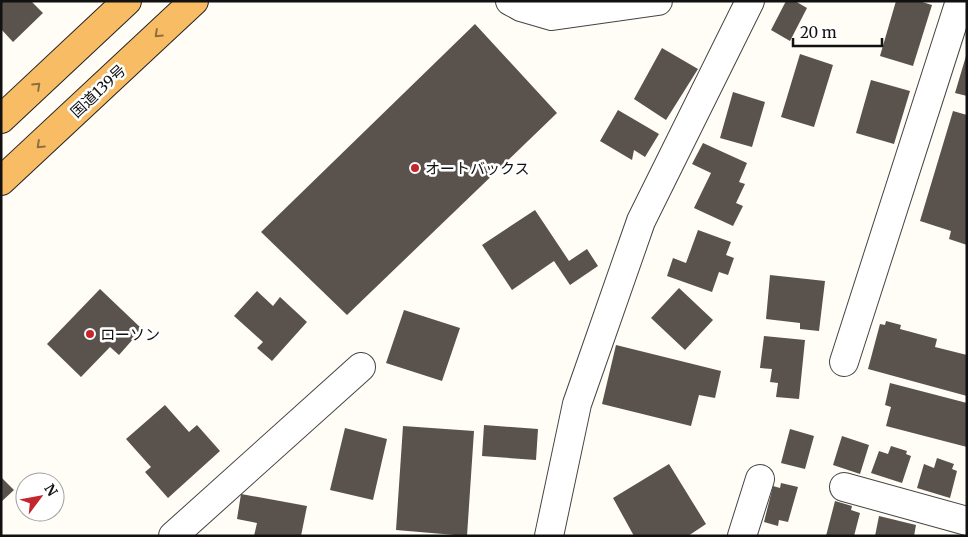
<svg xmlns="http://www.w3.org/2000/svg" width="968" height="537" viewBox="0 0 968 537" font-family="Merriweather,'Noto Sans JP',serif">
<rect width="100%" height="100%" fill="#fffdf5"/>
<path fill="#5a524d" d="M1,1H31L43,13L13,42L1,29Z
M786,1H795L807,8L790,41L771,30Z
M896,1H919L932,5L913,66L880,56Z
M475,24L557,113L347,315L261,232Z
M662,48L698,69L666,120L634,99Z
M800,54L833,65L814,127L781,117Z
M966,56H967V96L955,93Z
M871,80L910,91L894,144L856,133Z
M733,92L765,102L752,147L720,138Z
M618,110L659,134L645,157L634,150L632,160L600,141Z
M953,111L967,115V245L949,239L951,231L920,221Z
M703,143L747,163L739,182L745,184L736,203L743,206L733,226L694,208L711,173L692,164Z
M535,210L569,261L587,249L598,266L570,285L554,261L512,290L482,245Z
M698,230L731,242L726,255L734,258L728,275L719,272L712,292L667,276L673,258L686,263Z
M770,275L825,281L819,331L800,329V323L766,319Z
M679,288L713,320L685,350L651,318Z
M100,289L142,329L119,355L110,347L81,377L47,344Z
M257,291L273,306L280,297L307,322L272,361L257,348L263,342L234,316Z
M404,310L460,328L442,381L386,363Z
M886,321L901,325L900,329L937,339L935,347L967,355V396L868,369L880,324L885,325Z
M764,336L805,340L799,399L776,397L778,383L770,382L772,369L760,368Z
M616,345L721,371L715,398L699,395L691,426L602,404Z
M890,383L967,403V447L886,426L891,407L885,405Z
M165,405L189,432L197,425L220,451L168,498L145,472L151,467L126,439Z
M484,425L538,429L536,460L482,456Z
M403,426L474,431L467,536L396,530Z
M345,428L387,439L373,500L330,490Z
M790,429L814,436L805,469L781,463Z
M842,436L869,445L860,474L833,465Z
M891,446L907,451L906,454L911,456L902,483L871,473L879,451L888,454Z
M937,458L954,464L952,469L957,471L950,498L917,488L924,464L934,468Z
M669,464L706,524L688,536H634L613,498Z
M1,477L14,490L1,502Z
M781,483L798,487L788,522L779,520L778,526L764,522L773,486L780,488Z
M241,494L307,506L301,536H254L257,523L237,519Z
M835,501L852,506L851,510L860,513L854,536H826Z
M879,516L916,525L914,536H875Z"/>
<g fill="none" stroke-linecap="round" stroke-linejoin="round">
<defs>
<path id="minor" d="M510,1L521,7L552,16L658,1
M844,362L960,1
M844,487L967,521
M173,536L361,367
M549,536L577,404L641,221L750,1
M742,536L760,479"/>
<path id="trunk" d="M1,119L127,1
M1,181L194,1"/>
</defs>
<use href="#minor" stroke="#444" stroke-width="30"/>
<use href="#trunk" stroke="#222" stroke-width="30"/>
<use href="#minor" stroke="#fff" stroke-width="28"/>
<use href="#trunk" stroke="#f7bc64" stroke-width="28"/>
</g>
<defs><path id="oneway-chevron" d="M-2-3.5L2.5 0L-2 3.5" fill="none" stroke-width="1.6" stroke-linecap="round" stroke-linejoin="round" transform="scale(1.25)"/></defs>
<g stroke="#906f3f">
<use href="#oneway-chevron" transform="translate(158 34) rotate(137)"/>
<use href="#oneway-chevron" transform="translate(37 86) rotate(-43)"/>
<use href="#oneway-chevron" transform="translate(40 145) rotate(137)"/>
</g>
<g fill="#c4262e" stroke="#fff" stroke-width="2">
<circle cx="415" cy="168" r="5"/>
<circle cx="90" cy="334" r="5"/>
</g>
<g text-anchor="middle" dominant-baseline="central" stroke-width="5" stroke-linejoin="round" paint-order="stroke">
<g font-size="15" fill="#111" stroke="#fff">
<text transform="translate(98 91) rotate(-43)">国道139号</text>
</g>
<g font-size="15" fill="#111" stroke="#fff" text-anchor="start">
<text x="425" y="168">オートバックス</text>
<text x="100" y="334">ローソン</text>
</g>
</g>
<rect width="968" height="537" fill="none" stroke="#111111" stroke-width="5"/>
<g transform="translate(40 497) rotate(58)"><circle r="24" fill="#ffffff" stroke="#a0a0a0"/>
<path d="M0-4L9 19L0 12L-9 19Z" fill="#c4262e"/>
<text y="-8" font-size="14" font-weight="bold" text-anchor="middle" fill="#111111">N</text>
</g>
<path d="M793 38v8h89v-8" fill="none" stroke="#111111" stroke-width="2.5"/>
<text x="800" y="38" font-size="15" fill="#111111" stroke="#ffffff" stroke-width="4" paint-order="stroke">20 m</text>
</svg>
